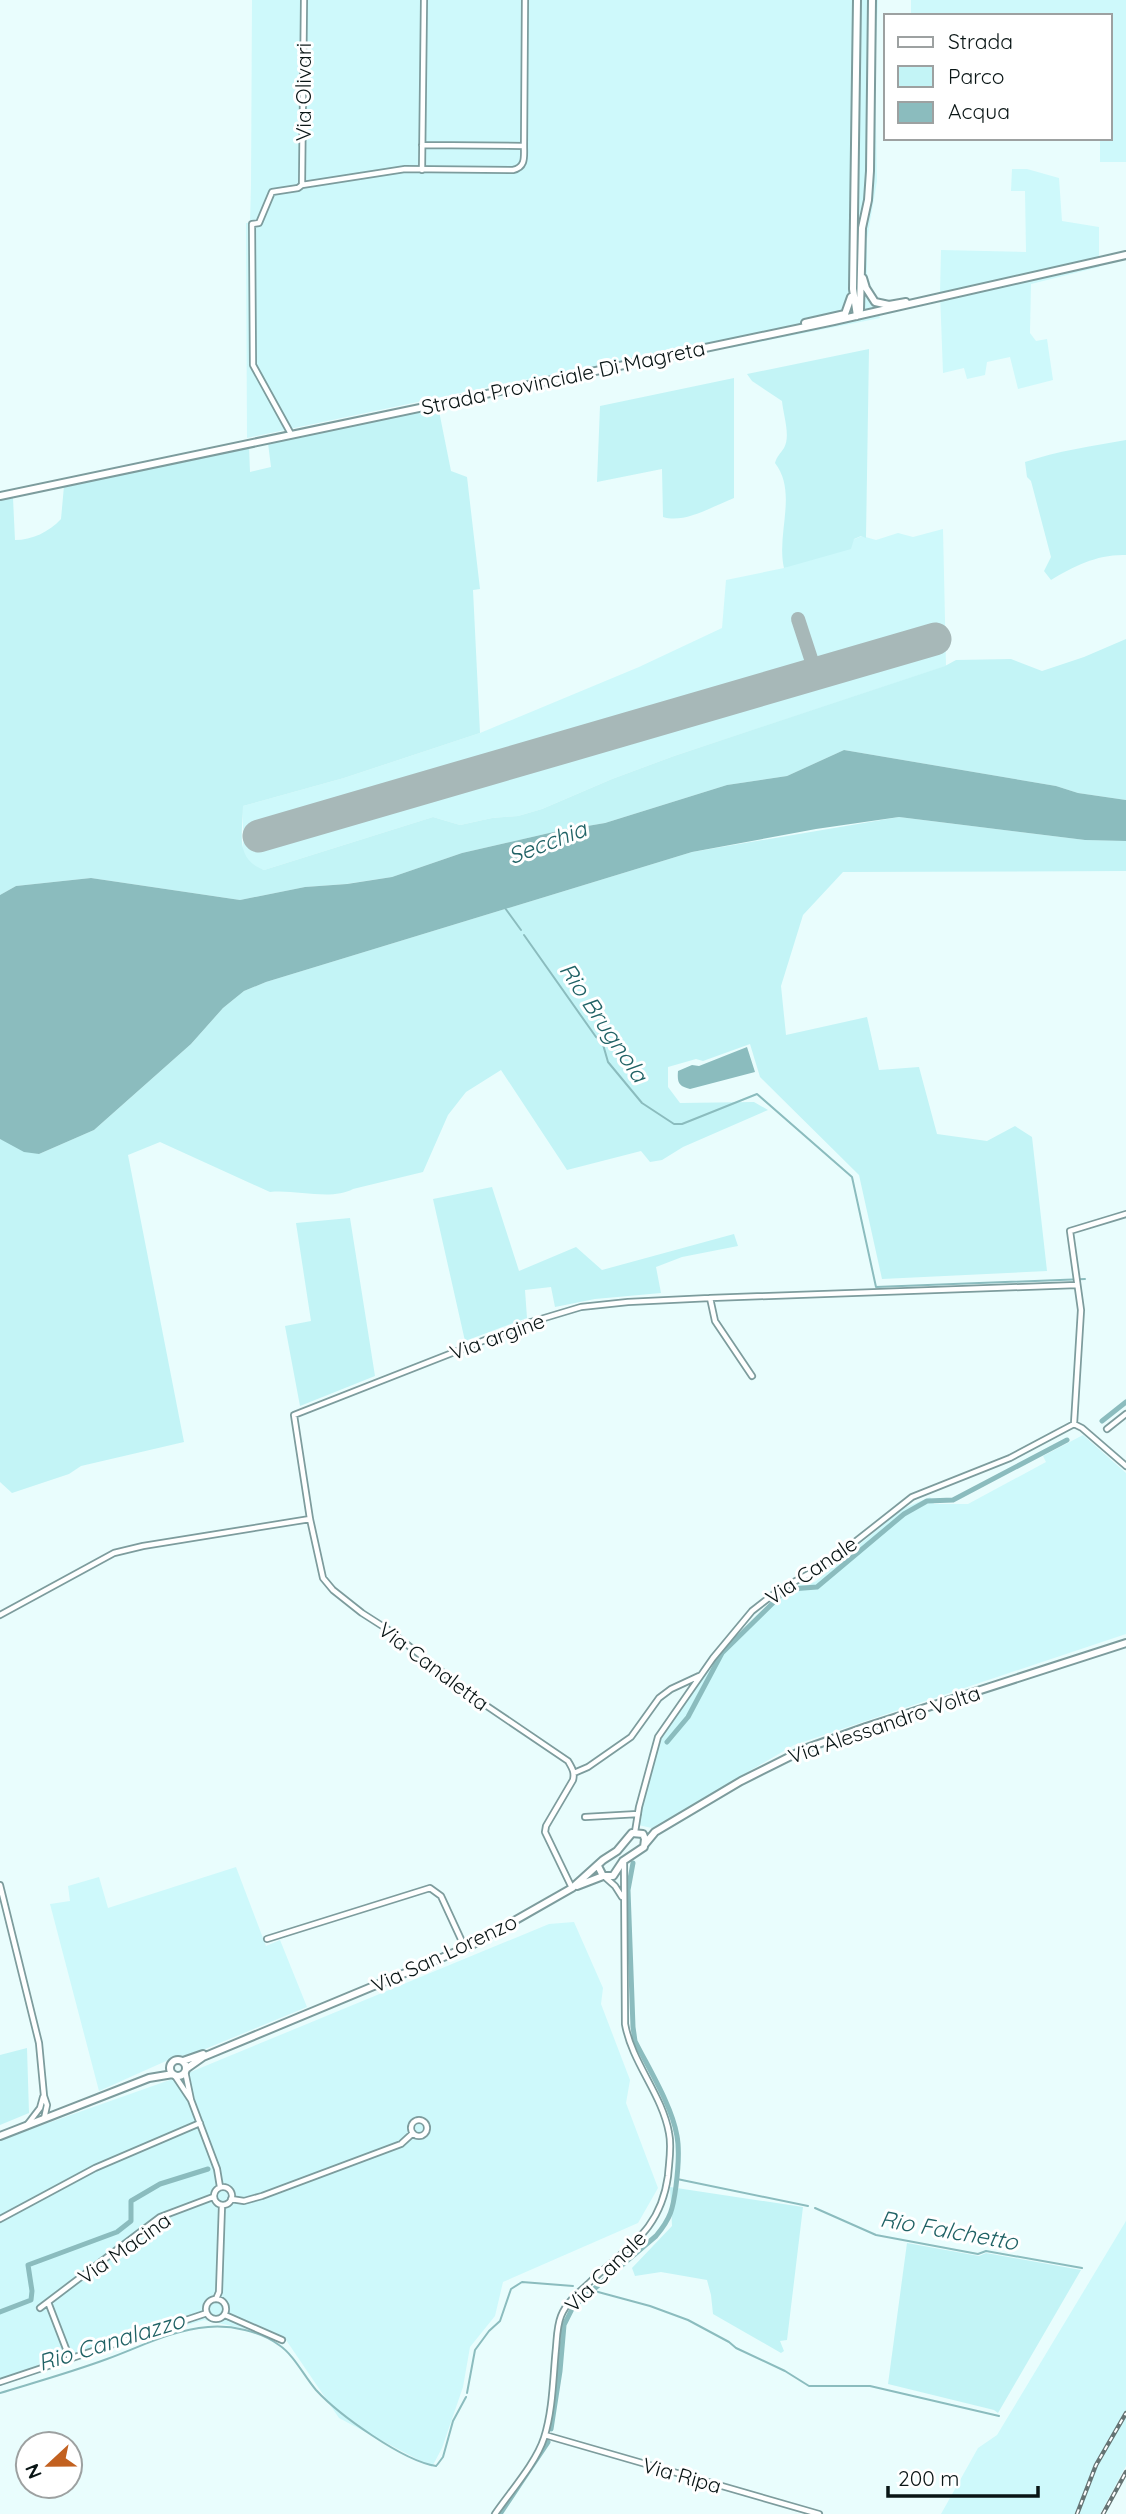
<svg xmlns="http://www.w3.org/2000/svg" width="1126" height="2514" viewBox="0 0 1126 2514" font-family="Quicksand,sans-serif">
<rect width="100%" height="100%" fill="#e9fdfd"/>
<path fill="#cef9fb" d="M252,0H878L875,68L877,181L867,239V274L880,318L730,348H721L528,388L527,379L247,438L246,223H250L251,185Z
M911,0H1126V162H1100V138H1110V16H911Z
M1012,169H1027L1059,178L1062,221L1099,227V267L1031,284L1030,333L1036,341L1047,339L1053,380L1018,389L1010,357L987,362L985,375L967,379L964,368L943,373L940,293L941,250L1026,252L1025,191H1011Z
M943,529L946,666L674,756L612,779L542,809L518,816L492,818L460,825L433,817L264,870L252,866L243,853V806L344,778L480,733L639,667L722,628L726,580L784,568L862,536L876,540L898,533L913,537Z
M1083,1435L1126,1473V1634L794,1745L652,1828L638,1825L658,1744L721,1651L779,1595L791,1587L815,1582L902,1509L930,1497L934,1504H968L1046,1462L1043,1456Z
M236,1867L266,1946L280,1940L307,2007L193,2054L175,2057L99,2091L50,1904L70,1901L68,1886L99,1877L108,1908Z
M574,1922L603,1988L601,2004L630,2080L626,2103L658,2188L638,2223L503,2282L495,2316L470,2347L463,2387L442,2448L432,2467L339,2418L284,2337L204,2320L0,2382V2140L181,2076L549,1924Z
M1126,2221V2466L1100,2514H941L978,2448L997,2435Z"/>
<path fill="#c3f4f6" d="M869,349L866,538L861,536L854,539L851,549L784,568C776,533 798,493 775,463C777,456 780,454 784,448C791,436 783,414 782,401L752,381L747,374Z
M734,378V498C713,506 685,524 663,517L662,469L597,482L600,406Z
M438,406L451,471L467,477L480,589L473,590L480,733L344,778L243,806C243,833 234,859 264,870L433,817L460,825L492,818L518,816L542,809L612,779L674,756L945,666L956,660L1011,659L1042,671L1084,657L1126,639V800L1078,793L1056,786L844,750L787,776L727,785L605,823L558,831L462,853L392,877L346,884L305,887L240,900L91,878L16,886L0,895V500L13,498L15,540C32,540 49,532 61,519L64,486L249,446L250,472L271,467L268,443Z
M1126,440V555C1098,554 1074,566 1051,580L1044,571L1051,557L1031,481L1027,477L1025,462C1057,451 1092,446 1126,440Z
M899,817L1085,840L1126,841V871L843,872L803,915L781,986L786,1035L867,1017L879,1070L919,1067L937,1134L987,1141L1015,1126L1032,1137L1047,1271L882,1279L859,1175L760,1077L750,1044L703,1061L696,1059L668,1067V1087L680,1103L754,1102L768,1110L683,1147L662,1160L650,1162L641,1151L567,1170L501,1070L466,1092L448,1115L423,1172L353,1189C331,1201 295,1189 270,1192L160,1142L128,1155L184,1442L81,1466L69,1474L12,1493L0,1482V1139L39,1154L94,1130L191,1044L223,1008L244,991L266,982L692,852Z
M492,1187L519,1271L576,1247L602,1270L734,1234L738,1246L682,1257L656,1267L661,1293L595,1299L555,1307L551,1287L525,1290L527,1318L465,1341L433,1199Z
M350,1218L375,1376L300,1406L285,1326L311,1321L296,1223Z
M27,2048L29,2113L0,2125V2055Z
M670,2187L803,2207L787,2340L780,2341L784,2351L781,2353L713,2314L711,2295L707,2280L661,2272L635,2276L632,2268L672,2226Z
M907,2243L979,2256L986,2253L1081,2270L998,2413L994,2410L888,2384Z"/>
<path fill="#8bbcbe" d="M844,750L1056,786L1078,793L1126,800V841L1085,840L899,817L816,829L692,852L266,982L244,991L223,1008L191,1044L94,1130L39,1154L24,1152L0,1139V895L16,886L91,878L240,900L305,887L347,884L392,877L462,853L558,831L605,823L727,785L787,776Z
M747,1047L755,1072L690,1089C679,1086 677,1083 678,1071L692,1065L699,1066Z"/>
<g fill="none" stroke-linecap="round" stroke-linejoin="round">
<path stroke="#8bbcbe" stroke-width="2" d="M505,908L521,930
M524,935L596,1037L602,1041L608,1062L642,1103L674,1124H682L757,1094L852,1177L876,1287L1085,1279
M677,2179L808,2206
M815,2208L876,2235L978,2254L986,2251L1082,2268
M587,2289L650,2306L688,2320L729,2342L736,2348L785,2371L809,2386H870L999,2416
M0,2393C36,2382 72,2372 107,2359C140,2347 172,2330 208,2327C231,2325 260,2331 279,2345C294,2355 304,2376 316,2390C339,2415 403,2461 436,2466
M467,2393L475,2350L489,2331L500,2321L511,2289L522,2282L573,2286
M437,2465L443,2457L453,2421L466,2397"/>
<path stroke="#8bbcbe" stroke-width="5" d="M1102,1421L1126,1402
M667,1742L688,1717L722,1653L782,1594L791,1589L817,1587L904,1514L927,1501L953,1500L1067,1440
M0,2312L31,2300L32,2291L28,2265L117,2232L131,2221V2201L160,2184L208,2169
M551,2429L560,2371L564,2325L573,2307L656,2236C671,2218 673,2209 676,2186C678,2170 680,2152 677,2136C672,2106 649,2069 635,2041L633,2027L628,1890L633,1863
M500,2514L548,2442"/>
<path stroke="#a7b8b8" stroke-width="14" d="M798,619L816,674"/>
<path stroke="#a7b8b8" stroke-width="33" d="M259,836L935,639"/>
<defs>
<path id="street" d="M422,145L524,146
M422,170L424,0
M302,185L304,0
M291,434L253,365L252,224L259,223L272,192L298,188L302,185L405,169L513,170C526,167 524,157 524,146L525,0
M710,1298L715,1321L752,1376
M1074,1424L1081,1310L1070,1231L1126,1214
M1074,1424L1082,1428L1126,1466
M1107,1429L1126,1414
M0,1615L114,1553L143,1546L310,1519
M574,1773L588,1767L631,1737L659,1698L671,1689L699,1676
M585,1817L638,1814
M635,1832L639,1807L658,1737L713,1658L752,1611L779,1590L827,1564L912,1497L1010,1458L1074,1424
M606,1878L615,1886L622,1897
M0,1885L39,2043L44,2096L47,2105L44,2119
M572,1888L545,1832L546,1826L573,1780C575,1772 572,1768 568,1761L478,1700L387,1629L362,1613L333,1590L323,1578L310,1519L294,1415L531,1322L581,1307L628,1302L710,1298L1077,1285
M267,1939L430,1888L441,1896L465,1948
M175,2076L191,2100L185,2071
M191,2100L217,2169L220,2187
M411 2128a8 8 0 1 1 16 0a8 8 0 1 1-16 0Z
M27,2125L40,2108L43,2097
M214 2196a9 9 0 1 1 18 0a9 9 0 1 1-18 0Z
M231,2199L244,2201L262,2196L401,2144L413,2133
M0,2219L95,2168L200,2123
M216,2299L219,2292L222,2205
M206 2309a10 10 0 1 1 20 0a10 10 0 1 1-20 0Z
M48,2302L70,2359
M40,2308L160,2217L213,2197
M225,2315L282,2340
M0,2382L207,2313
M545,2435L819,2514
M495,2514C510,2492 536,2463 544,2438C553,2410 553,2377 556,2348C557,2337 557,2326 561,2316C566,2303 578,2293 588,2284C626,2247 660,2233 668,2176C669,2162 672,2147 669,2133C662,2094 632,2063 625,2024L624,1863"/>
<path id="secondary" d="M857,0L853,289L857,316
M863,278L866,288L875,302L889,305L906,302
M857,316L860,310L862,228L868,200L870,171L872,0
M805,323L845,314L851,297
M0,496L834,321L1126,255
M645,1844L655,1832L741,1781L807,1748L866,1727L1126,1643
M577,1886L603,1876
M170 2068a8 8 0 1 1 16 0a8 8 0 1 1-16 0Z
M183,2061L203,2054
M186,2069L203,2057L470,1946L572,1888L603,1860L617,1851L632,1833L643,1834L645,1839L644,1847L623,1861L613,1876H603L598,1866
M0,2136L149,2078L173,2074"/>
</defs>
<use href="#street" stroke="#7d9c9d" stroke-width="8"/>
<use href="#secondary" stroke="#7d9c9d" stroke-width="10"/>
<use href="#street" stroke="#fff" stroke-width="4.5"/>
<use href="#secondary" stroke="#fff" stroke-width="6"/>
<defs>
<path id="rail" d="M1077,2514L1096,2465L1126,2413
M1103,2514L1126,2472"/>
</defs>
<use href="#rail" stroke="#657474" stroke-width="4.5"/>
<use href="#rail" stroke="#fff" stroke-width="2" stroke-dasharray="5" stroke-linecap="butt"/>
</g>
<g text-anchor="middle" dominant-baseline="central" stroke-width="6" stroke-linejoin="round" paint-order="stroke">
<g font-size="21" fill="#091515" stroke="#fff">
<text transform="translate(303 92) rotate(-90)">Via Olivari</text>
<text transform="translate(563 377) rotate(-12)">Strada Provinciale Di Magreta</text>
<text transform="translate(497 1336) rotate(-20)">Via argine</text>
<text transform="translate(811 1570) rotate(-34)">Via Canale</text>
<text transform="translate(434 1666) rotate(37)">Via Canaletta</text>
<text transform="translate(884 1724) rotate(-19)">Via Alessandro Volta</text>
<text transform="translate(444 1953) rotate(-25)">Via San Lorenzo</text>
<text transform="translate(124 2248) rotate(-35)">Via Macina</text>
<text transform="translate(605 2271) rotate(-45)">Via Canale</text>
<text transform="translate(682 2475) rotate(16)">Via Ripa</text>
</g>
<g font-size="23" font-style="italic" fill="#206265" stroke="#fff">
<text transform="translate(547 842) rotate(-21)">Secchia</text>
<text transform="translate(604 1022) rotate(56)">Rio Brugnola</text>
<text transform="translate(949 2230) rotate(10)">Rio Falchetto</text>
<text transform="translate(111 2341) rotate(-17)">Rio Canalazzo</text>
</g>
</g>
<rect x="884" y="14" width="228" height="126" fill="#ffffff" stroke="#9da1a1" stroke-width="2"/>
<rect x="898" y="37" width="35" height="10" fill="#ffffff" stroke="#9da1a1" stroke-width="2"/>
<text x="948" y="49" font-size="21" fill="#091515">Strada</text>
<rect x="898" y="66" width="35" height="21" fill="#c3f4f6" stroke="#9da1a1" stroke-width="2"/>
<text x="948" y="84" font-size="21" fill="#091515">Parco</text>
<rect x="898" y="102" width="35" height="21" fill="#8bbcbe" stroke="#9da1a1" stroke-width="2"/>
<text x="948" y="119" font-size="21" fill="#091515">Acqua</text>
<g transform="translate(49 2465) rotate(248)"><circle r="33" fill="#ffffff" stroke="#9da1a1" stroke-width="2"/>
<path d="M0-5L12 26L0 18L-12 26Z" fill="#c26120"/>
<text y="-10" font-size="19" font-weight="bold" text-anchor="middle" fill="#091515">N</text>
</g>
<path d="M888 2486v10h150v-10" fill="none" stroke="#091515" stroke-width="3.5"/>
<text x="898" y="2486" font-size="21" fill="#091515" stroke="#ffffff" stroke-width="5" paint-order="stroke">200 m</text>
</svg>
